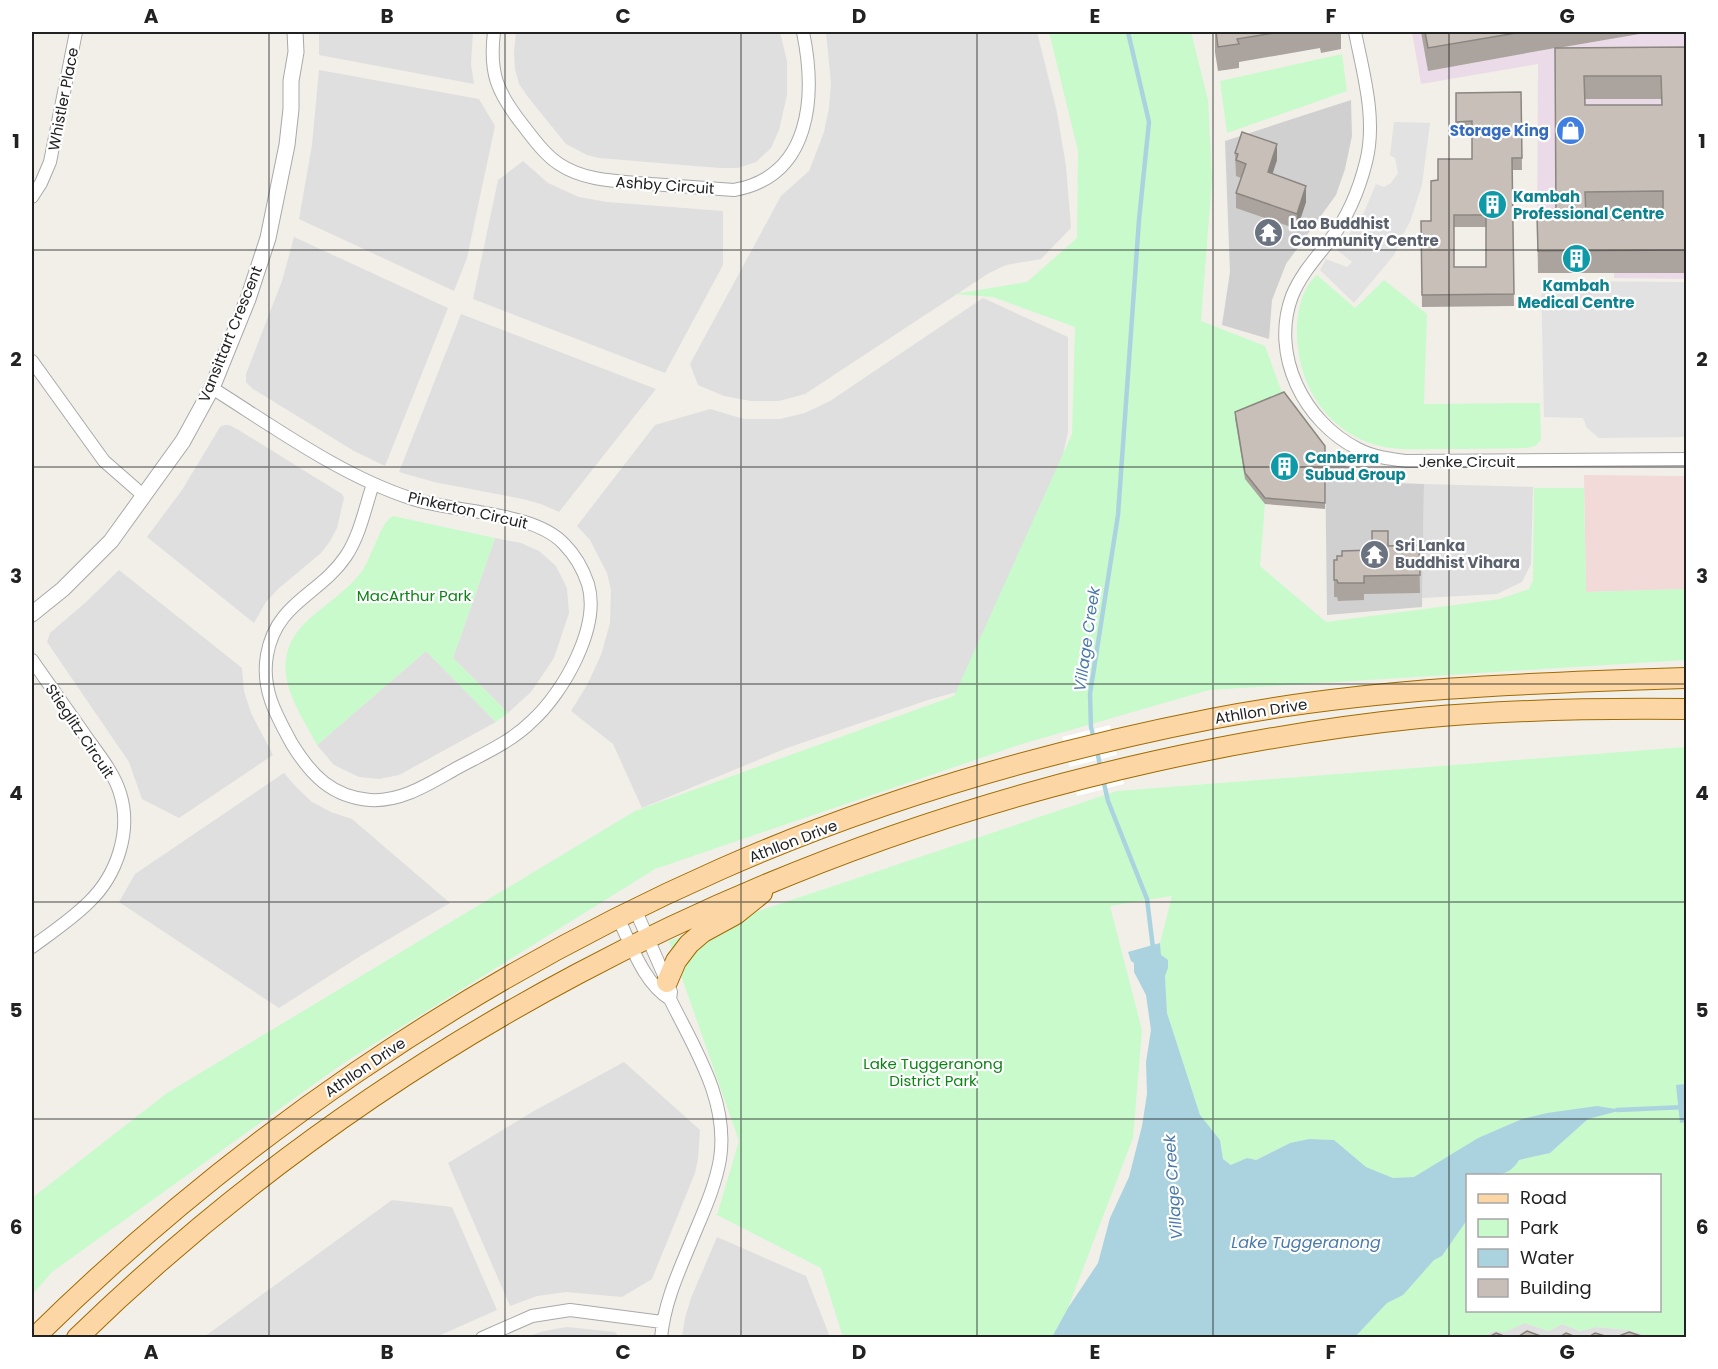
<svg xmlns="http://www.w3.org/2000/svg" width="1718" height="1369" viewBox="0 0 1718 1369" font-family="Poppins,sans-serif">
<rect width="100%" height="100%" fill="#f2efe9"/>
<path fill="#e0dfdf" d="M319,32H473L471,64L474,84L319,55Z
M516,32H780L787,61V95L779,130L771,148L756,162L738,168H719L599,158L587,155L566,144L528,97L519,84L515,69L514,53Z
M826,32H1037L1057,112L1066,166L1071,228L1041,259L1006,265L989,273L805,394L779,401H751L724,396L698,385L690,364L781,196L809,171L824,132L829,108L831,83Z
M319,70L479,99L495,126L467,258L454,291L299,219L312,145Z
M523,161L548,183L579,197L607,202L723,211V265L665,373L473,299L498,180Z
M294,237L448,308L385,466L354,451L253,389L246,382V374L282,281Z
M983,298L1068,337V432L1013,676L928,700L787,748L642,808L613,744L571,711L587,685L601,655L610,623L611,590L607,573L590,540L577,526L655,425L710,409L744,419H780L805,413L830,401Z
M461,314L656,389L559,512L541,504L523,499L434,482L399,472Z
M225,425H229L237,429L342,494L344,498L337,528L330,541L321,553L278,589L266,602L254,623L147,537L182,490L220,427Z
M1424,484L1533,487L1531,564L1522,582L1497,594L1422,598Z
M495,538L521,543L539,551L556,566L567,588L569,613L554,658L531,692L508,713L453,658Z
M119,570L242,668L244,691L251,713L273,755L179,818L142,799L129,762L47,642L50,633L86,602Z
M426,651L496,722L399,775L379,779L359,777L334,765L317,745Z
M284,773L297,788L312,802L331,812L352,819L450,903L362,955L279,1008L119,902L135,874Z
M624,1062L700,1130L698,1159L695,1173L652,1279L622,1297L566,1292L537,1296L510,1306L448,1163L534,1111Z
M392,1200L452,1207L497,1310L436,1337H204Z
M717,1237L806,1276L830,1337H682L685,1318L691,1298Z
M1525,1323L1549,1331L1562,1324L1580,1331L1596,1327L1629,1330L1651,1337L1482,1338L1493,1331H1505Z
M567,1327L615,1332L619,1337H526L544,1331Z"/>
<path fill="#f2dad9" d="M1584,475L1686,476V589L1586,592Z"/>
<path fill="#ebdbe8" d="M1412,32H1686V279L1614,278V239L1537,238L1538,64L1421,84Z"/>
<path fill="#d0d0d0" d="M1351,100L1352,136L1345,169L1336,195L1286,264L1272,300L1269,339L1222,325L1230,272L1225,141Z
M1325,452L1344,465L1370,476L1396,483L1424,484L1422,607L1327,615Z"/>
<path fill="#c8facc" d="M1049,32H1191L1208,100L1212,179L1201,321L1265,346L1284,398L1265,504L1260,566L1326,622L1500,599L1529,589L1533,580L1534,488H1584L1586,592L1686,589V660L1209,690L1022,744L655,869L345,1062L52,1272L32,1295V1198L167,1093L635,811L954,696L1072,434L1075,327L993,297L954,294L1027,282L1077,238L1078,151Z
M1342,54L1347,91L1227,133L1220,81Z
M1317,275L1355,308L1384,280L1427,314L1424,404L1540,403L1541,440L1535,446L1527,448C1498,449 1469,449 1440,449C1419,449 1397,451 1376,445C1331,432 1303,393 1298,348C1295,325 1298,291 1317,275Z
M393,516L495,538L453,658L508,713L496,722L426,651L317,745C294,703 264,661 308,620C327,603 347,591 362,571C372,557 381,521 393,516Z
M1686,747V1337H1651L1629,1330L1597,1327L1580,1331L1562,1324L1549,1331L1525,1323L1505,1332L1493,1331L1482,1337H1355L1387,1303L1403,1294L1434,1260L1442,1256L1467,1220L1468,1310H1660V1176L1501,1175L1516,1165L1519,1160L1550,1153L1588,1119L1547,1113L1522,1119L1478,1138L1414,1177L1393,1178L1366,1167L1334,1140L1309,1139L1290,1143L1255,1160L1247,1158L1232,1165L1223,1159L1220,1140L1200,1115L1167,1013L1165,976L1168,968L1161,955L1160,943L1172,896L1110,906L1142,1030L1133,1138L1068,1308L1052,1337H843L821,1268L717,1215L739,1141L669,941L1117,791Z"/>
<path fill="#e2e2e2" d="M1394,122L1430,123L1422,185L1410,222L1402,236L1393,233L1388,238L1398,246L1394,255L1354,303L1320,270L1326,259L1347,267L1352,262L1337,250L1362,217L1376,184L1384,187L1391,183L1398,173L1395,158L1390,155Z
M1541,281L1686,282V437L1599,438L1587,428L1583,418L1544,417Z"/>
<path fill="#aad3df" d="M1160,943L1161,955L1168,960V968L1165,976L1167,1013L1200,1115L1220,1140L1223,1159L1231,1165L1247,1158L1256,1160L1290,1143L1309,1139L1334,1140L1366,1167L1393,1178L1414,1177L1478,1138L1522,1119L1547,1113L1597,1106L1622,1110L1588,1119L1550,1153L1519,1160C1509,1179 1486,1176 1468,1176L1467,1220L1442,1256L1434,1260L1403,1295L1387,1303L1355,1337H1052L1068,1308L1098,1263L1110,1218L1129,1177L1142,1126L1147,1094L1146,1062L1151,1030L1146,995L1134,972V963L1131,961L1128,952Z
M1686,1084V1122L1680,1123L1676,1085Z"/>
<path fill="#fff" d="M1110,725L1117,755L1070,767L1062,737Z
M1118,759L1124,784L1077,796L1070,771Z"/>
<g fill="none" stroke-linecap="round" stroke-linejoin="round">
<path stroke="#aad3df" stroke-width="4.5" d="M1094,739L1091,727L1090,694L1118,515L1139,220L1149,122L1128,32
M1097,750L1101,771
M1103,779L1108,801L1147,899L1153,948
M1617,1110L1686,1107"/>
<defs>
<path id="minor" d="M494,32C489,73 497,92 522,124C533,138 544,154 559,164C586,182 620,181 651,184C679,186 706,188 734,190C812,176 816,95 803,32
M1355,32C1363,73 1377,119 1366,162C1359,190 1348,217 1330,240C1316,258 1301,274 1292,296C1270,355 1304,422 1358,449C1373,457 1390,459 1406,461L1686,459
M32,197L41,183L50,162L76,32
M32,361L104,461L144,496
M212,388C274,427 343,477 413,499C455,513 534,511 564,544C575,555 583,569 588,584C601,627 563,693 532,721C511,742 483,754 457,768C430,783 402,802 370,800C332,797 311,775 292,744C276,715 261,689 267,655C276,602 320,595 346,556C360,535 365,508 373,484
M32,660C50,686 69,712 87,738C99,755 114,773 120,793C132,831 117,875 89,902C72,919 51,933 32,947
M635,909L667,982L671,992L670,999C695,1050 729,1101 720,1159C715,1188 702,1215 691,1242C678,1273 664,1304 661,1338
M618,918C632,946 643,982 670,999
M482,1338L532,1316L570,1310L662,1322"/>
<path id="tertiary" d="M32,614L63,589L111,541L183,441L212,388L248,299L268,238L287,145L291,109V81L296,52L295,32"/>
<path id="primary" d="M667,982L676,961L689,944L703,932L736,914L762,893
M34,1338C233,1142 465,982 721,869C877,800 1044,752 1211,719C1368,688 1528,683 1686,678
M77,1338C375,1048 751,851 1156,761C1242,742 1331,727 1419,718C1506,710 1599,708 1686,709"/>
</defs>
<use href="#minor" stroke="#a9a9a9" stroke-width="14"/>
<use href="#tertiary" stroke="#a9a9a9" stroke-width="17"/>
<use href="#primary" stroke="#a06b00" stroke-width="22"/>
<use href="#minor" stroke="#fff" stroke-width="12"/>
<use href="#tertiary" stroke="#fff" stroke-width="15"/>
<use href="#primary" stroke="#fcd6a4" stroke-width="20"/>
</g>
<path fill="#aba49e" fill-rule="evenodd" d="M1215,32H1341V49L1321,53L1320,48L1239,62V68L1218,71L1215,52Z
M1421,32H1651L1558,48L1686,47V273H1538L1537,216H1556L1555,48L1428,71ZM1584,99H1661L1662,105H1585ZM1663,214V219L1615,220L1586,216V215Z
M1521,92L1522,170H1512L1514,306L1422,307L1421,221H1431L1438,180L1472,159V133H1456V93ZM1454,227H1486V267H1454Z
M1235,153L1277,160L1272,174L1306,202L1297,229L1236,208V193L1241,178L1236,176Z
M1235,412L1325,446V509L1265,504L1245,479L1235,418Z
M1419,545L1420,593L1364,594V600L1338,601L1337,597H1334V577L1337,560L1388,546Z"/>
<path fill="#8b8681" d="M1277,144V160L1268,188V172Z
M1306,186V202L1297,229V214Z
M34,887V899L32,900V888Z"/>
<path fill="#c7bfb8" stroke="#8b8681" stroke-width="1.5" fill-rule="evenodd" d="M1216,32H1280L1237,39L1239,44L1218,47Z
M1425,32H1522L1428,48Z
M1686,47V250L1538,251L1537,216H1556L1555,48ZM1584,76H1661L1662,105H1585ZM1663,191V219L1614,220L1615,216H1586L1585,192Z
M1521,92L1522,158H1512L1514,294L1422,295L1421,221H1431V181L1438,180V159H1472V121L1456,122V93ZM1454,215H1486V267H1454Z
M1242,132L1277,144L1268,172L1306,186L1297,214L1236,193L1246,164L1236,160L1238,154L1235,153Z
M1284,392L1325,446V503L1265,498L1245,473L1235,412Z
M1372,531H1388V546L1419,545L1420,575L1364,576V583H1338L1337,580H1334V560H1337V556H1342V551L1372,550Z
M1527,1331L1546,1338H1516Z
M1629,1332L1647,1338H1614Z
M1496,1333L1509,1338H1487Z
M1566,1333L1578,1338H1558Z
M1595,1333L1612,1338H1587Z"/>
<path fill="none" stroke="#222" stroke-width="1.5" stroke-opacity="0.55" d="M269,32V1338M505,32V1338M741,32V1338M977,32V1338M1213,32V1338M1449,32V1338M32,250H1686M32,467H1686M32,684H1686M32,902H1686M32,1119H1686"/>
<defs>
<symbol id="shop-disc" viewBox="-11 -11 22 22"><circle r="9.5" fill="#3f7fe0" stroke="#fff"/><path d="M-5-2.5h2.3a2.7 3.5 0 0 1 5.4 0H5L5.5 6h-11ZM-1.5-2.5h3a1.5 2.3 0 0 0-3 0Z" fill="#fff"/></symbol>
<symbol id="building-disc" viewBox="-11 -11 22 22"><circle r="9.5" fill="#0f9aa8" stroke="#fff"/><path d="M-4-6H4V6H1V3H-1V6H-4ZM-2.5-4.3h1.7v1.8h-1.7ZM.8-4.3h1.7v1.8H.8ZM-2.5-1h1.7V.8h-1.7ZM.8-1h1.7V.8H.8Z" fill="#fff"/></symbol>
<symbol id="temple-disc" viewBox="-11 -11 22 22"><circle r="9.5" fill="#6b7280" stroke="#fff"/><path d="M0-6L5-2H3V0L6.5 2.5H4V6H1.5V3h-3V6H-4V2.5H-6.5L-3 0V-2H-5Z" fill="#fff"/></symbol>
</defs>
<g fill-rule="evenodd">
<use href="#shop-disc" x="1554" y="114" width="33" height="33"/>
<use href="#building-disc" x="1476" y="188" width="33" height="33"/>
<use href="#temple-disc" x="1252" y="216" width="33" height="33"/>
<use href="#building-disc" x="1560" y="242" width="33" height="33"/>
<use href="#building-disc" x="1268" y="450" width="33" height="33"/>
<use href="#temple-disc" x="1358" y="538" width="33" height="33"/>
</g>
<g text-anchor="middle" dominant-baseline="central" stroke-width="4.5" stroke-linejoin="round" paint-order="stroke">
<g font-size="15" fill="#222" stroke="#fff">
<text transform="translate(63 99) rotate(-79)">Whistler Place</text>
<text transform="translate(665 185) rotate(4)">Ashby Circuit</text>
<text transform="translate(230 334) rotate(-68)">Vansittart Crescent</text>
<text x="1467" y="461">Jenke Circuit</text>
<text transform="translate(468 510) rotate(13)">Pinkerton Circuit</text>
<text transform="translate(1261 711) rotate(-9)">Athllon Drive</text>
<text transform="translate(80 731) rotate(56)">Stieglitz Circuit</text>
<text transform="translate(793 841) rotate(-21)">Athllon Drive</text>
<text transform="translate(365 1067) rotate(-34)">Athllon Drive</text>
</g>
<g font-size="15" font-weight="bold" fill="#366cbe" stroke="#fff" text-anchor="end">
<text x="1549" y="130">Storage King</text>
</g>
<g font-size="15" font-weight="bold" fill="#0d838f" stroke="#fff" text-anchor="start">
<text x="1513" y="196">Kambah<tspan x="1513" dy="17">Professional Centre</tspan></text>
<text x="1576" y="285" text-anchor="middle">Kambah<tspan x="1576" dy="17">Medical Centre</tspan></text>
<text x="1305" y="457">Canberra<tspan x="1305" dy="17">Subud Group</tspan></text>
</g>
<g font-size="15" font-weight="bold" fill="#5b616d" stroke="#fff" text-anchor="start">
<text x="1290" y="223">Lao Buddhist<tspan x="1290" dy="17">Community Centre</tspan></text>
<text x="1395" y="545">Sri Lanka<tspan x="1395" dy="17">Buddhist Vihara</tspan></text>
</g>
<g font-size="15" fill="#0c8416" stroke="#fff">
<text x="414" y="595">MacArthur Park</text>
<text x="933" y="1063">Lake Tuggeranong<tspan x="933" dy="17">District Park</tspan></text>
</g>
<g font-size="16" font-style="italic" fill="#4a7aab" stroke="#fff">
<text transform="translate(1087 639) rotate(-82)">Village Creek</text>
<text transform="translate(1173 1187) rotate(-94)">Village Creek</text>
<text x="1306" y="1242">Lake Tuggeranong</text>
</g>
</g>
<rect width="1718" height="1369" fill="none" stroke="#ffffff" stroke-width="66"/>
<rect x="1466" y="1174" width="195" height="138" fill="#ffffff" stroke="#a7a7a7" stroke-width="1.5"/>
<rect x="1478" y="1194" width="30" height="9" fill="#fcd6a4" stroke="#a7a7a7" stroke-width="1.5"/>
<text x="1520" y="1204" font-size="18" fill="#222222">Road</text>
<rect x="1478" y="1219" width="30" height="18" fill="#c8facc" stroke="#a7a7a7" stroke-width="1.5"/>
<text x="1520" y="1234" font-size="18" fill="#222222">Park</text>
<rect x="1478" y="1249" width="30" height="18" fill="#aad3df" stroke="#a7a7a7" stroke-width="1.5"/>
<text x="1520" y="1264" font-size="18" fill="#222222">Water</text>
<rect x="1478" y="1279" width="30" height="18" fill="#c7bfb8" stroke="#a7a7a7" stroke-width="1.5"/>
<text x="1520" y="1294" font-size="18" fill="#222222">Building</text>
<rect x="33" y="33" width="1652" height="1303" fill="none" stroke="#222" stroke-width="2"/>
<g font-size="20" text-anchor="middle" font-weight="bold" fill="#222">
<text x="151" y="23">A</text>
<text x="387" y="23">B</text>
<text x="623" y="23">C</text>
<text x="859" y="23">D</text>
<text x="1095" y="23">E</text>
<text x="1331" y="23">F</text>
<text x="1567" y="23">G</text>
<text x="16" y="148">1</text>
<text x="1702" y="148">1</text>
<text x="16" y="366">2</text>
<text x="1702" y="366">2</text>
<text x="16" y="583">3</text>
<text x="1702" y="583">3</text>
<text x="16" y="800">4</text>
<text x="1702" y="800">4</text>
<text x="16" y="1017">5</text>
<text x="1702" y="1017">5</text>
<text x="16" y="1234">6</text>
<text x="1702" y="1234">6</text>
<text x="151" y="1359">A</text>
<text x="387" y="1359">B</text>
<text x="623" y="1359">C</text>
<text x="859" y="1359">D</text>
<text x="1095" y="1359">E</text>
<text x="1331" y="1359">F</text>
<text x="1567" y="1359">G</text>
</g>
</svg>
